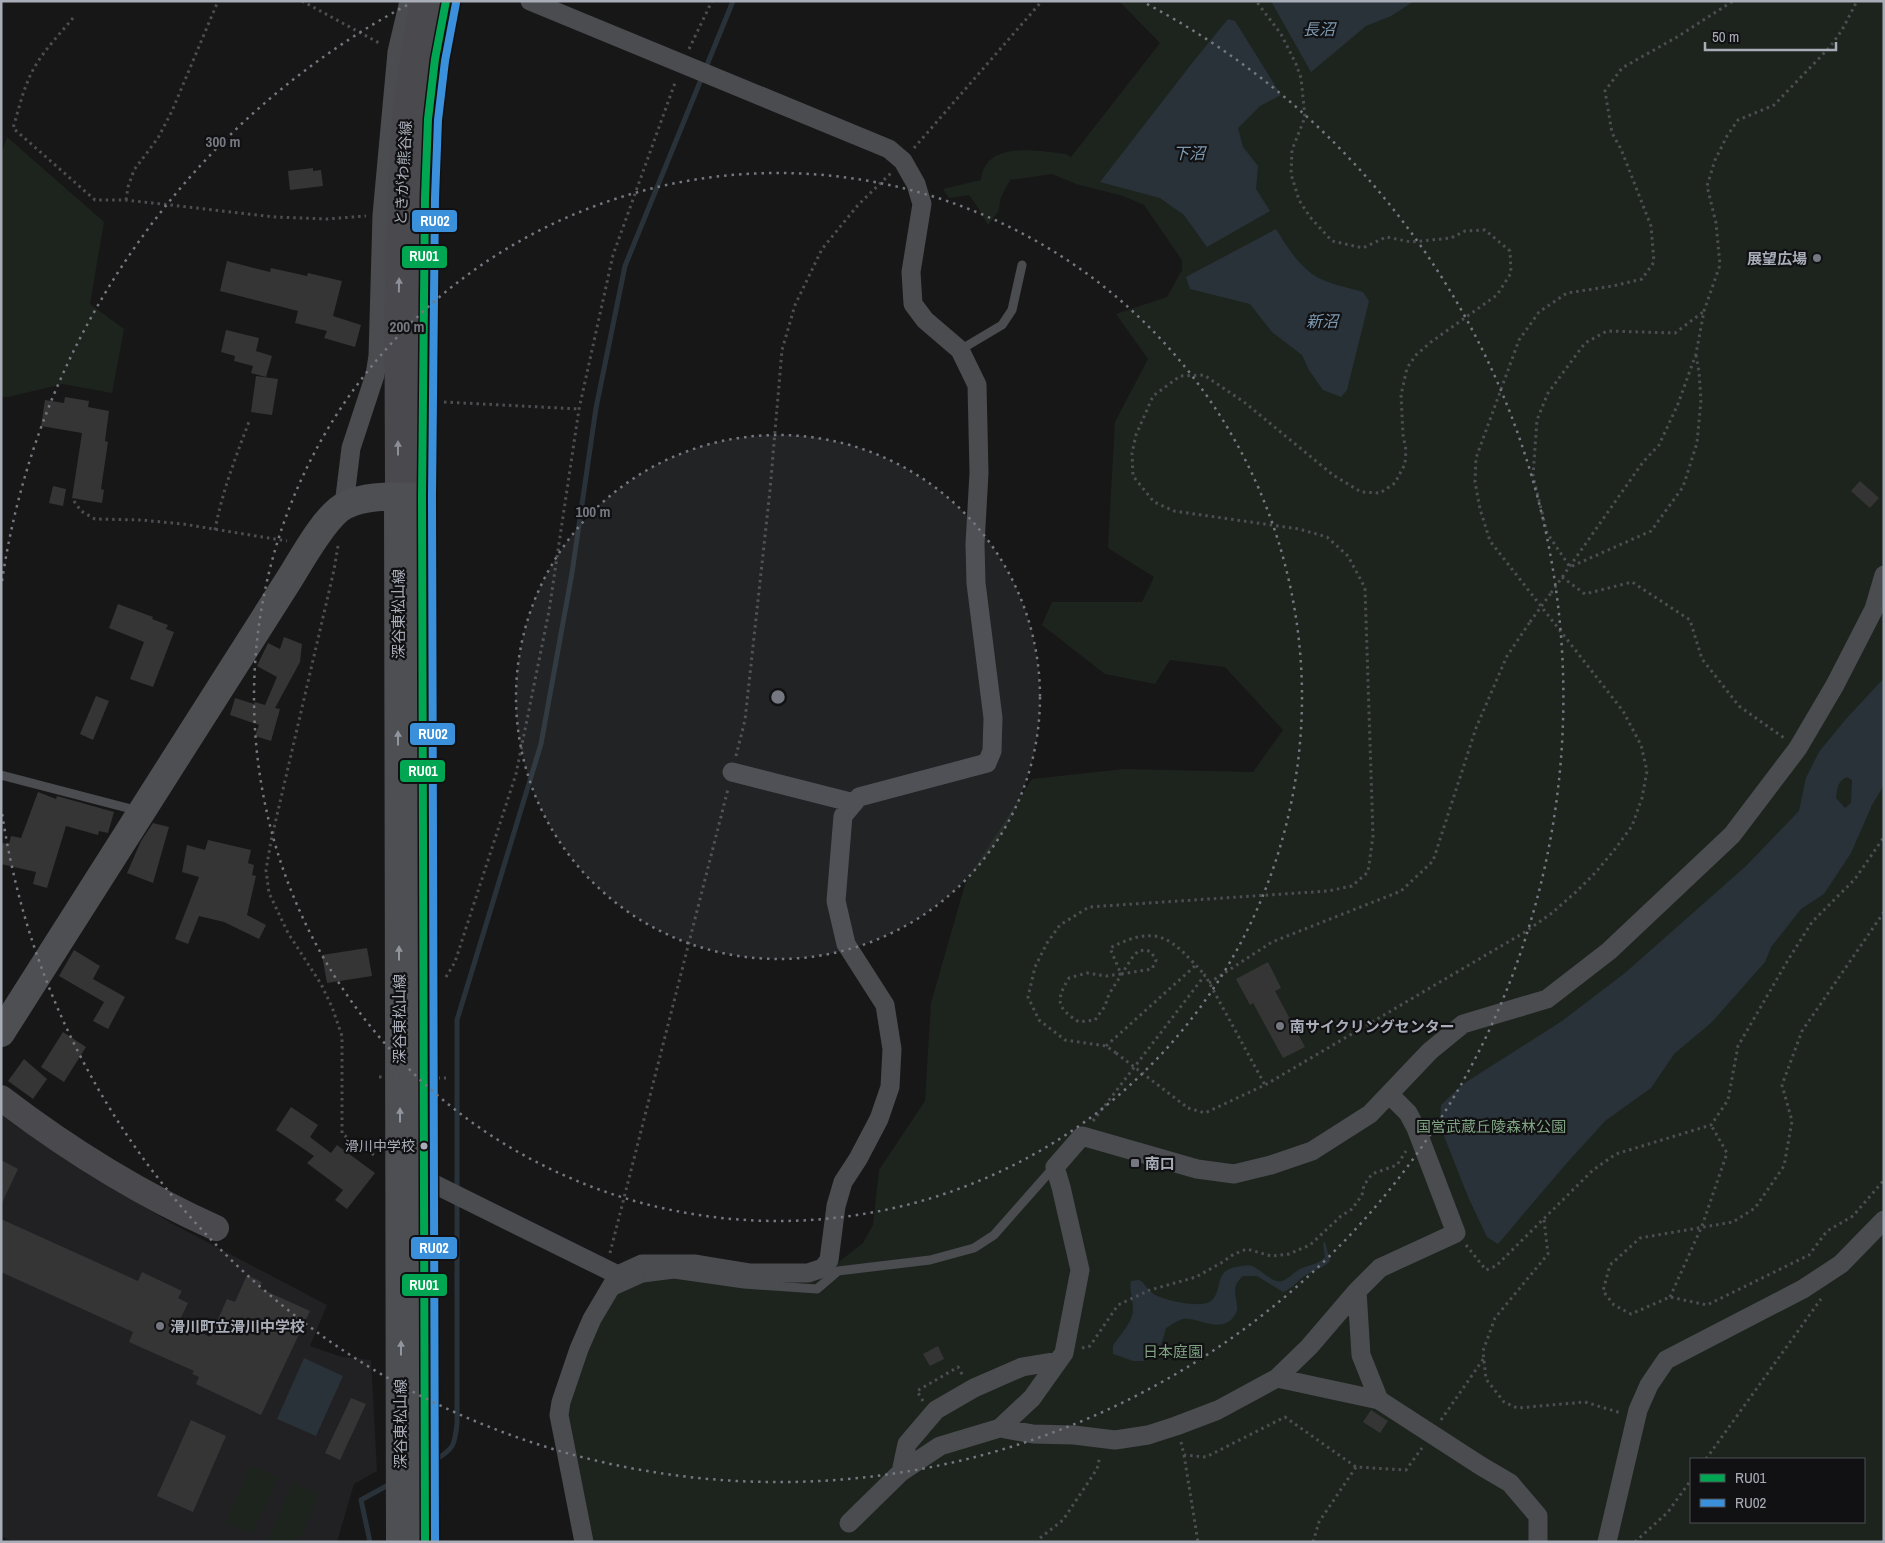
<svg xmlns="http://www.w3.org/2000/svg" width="1885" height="1543" viewBox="0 0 1885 1543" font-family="'Archivo Narrow','Noto Sans JP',sans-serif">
<rect width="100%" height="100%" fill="#171717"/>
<path fill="#212123" d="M1,1113L57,1152L171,1223L327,1305L310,1346L342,1357L371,1360L377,1471L354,1484L337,1542H13L1,1536Z"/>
<path fill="#1d241e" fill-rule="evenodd" d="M1119,1H1884V1542H591L564,1422L579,1370L605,1313L622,1283L646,1270L830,1274L840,1261L863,1243L873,1225L879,1170L925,1101L931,1003L966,881L1032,779L1124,769L1253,772L1283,730L1225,667L1170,660L1155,684L1105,674L1042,625L1052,602H1142L1154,577L1108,548L1115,422L1148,359L1116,314L1167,297L1182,270V260L1144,205L1123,196L1076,184L1052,174L1010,180L1001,197L998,212L988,225L975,203L969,195L949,198L943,189L981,180C985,140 1038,151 1066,154L1071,157L1160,43ZM1691,1459H1864V1522H1691Z
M7,137L104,222L90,304L124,329L112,393L63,384L8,397H1V155Z
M251,1465L278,1478L252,1534L226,1522Z
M293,1483L319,1495L298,1542H270L267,1540Z"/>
<path fill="#2a3239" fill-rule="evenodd" d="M1271,1H1414L1391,16L1366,26L1311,72Z
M1228,19L1235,21L1281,95L1260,106L1238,128L1243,147L1258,166L1256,189L1270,211L1207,247L1184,215L1160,198L1100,182L1193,62Z
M1276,229C1286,245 1296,262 1312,274C1326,284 1347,287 1363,292L1369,301L1347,390L1341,397L1323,390L1309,370L1302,355L1272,332L1250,304L1190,289L1186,277Z
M1884,678V785L1872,805L1851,853L1824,894L1801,909L1771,947L1765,962L1712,1022L1674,1054L1651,1088L1605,1121L1565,1165L1498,1244L1487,1237L1469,1199L1440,1126L1441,1105L1463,1084L1562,1021L1625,973L1746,866L1799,811L1806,778L1819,752L1846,719ZM1847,777L1852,780L1851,803L1845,808L1836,798C1837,789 1838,780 1847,777Z
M1325,1242L1330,1261C1322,1269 1315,1269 1306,1275C1297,1280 1294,1288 1283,1292L1257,1276H1243C1241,1278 1237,1282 1236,1285C1232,1295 1241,1306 1235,1315C1221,1336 1198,1316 1183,1319C1178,1320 1171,1325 1166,1328L1160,1349L1143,1361H1133L1113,1354V1346C1119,1336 1133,1322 1133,1310C1133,1299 1129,1291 1131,1281L1139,1280C1145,1283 1147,1289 1152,1293C1161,1300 1201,1309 1211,1301C1224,1290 1213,1271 1236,1267C1241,1266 1248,1265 1252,1266C1260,1269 1273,1284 1282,1281C1289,1279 1295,1271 1302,1268C1310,1265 1319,1264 1325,1257L1323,1243Z
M304,1358L343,1376L316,1436L277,1419Z"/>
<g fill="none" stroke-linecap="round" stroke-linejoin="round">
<path stroke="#2a3239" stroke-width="5" d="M457,1190V1020L541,744L572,573L596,408L625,266L733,1
M433,1461C453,1450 455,1446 457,1423V1201
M370,1542L361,1500L390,1484"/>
</g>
<path fill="#353536" d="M313,168V171L321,170L323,186L290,190L288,171Z
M227,261L270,272L271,268L307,276L308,273L342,281L333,316L361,325L355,347L324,338L327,331L295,323L298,311L220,291Z
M226,330L259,338L256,351L272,356L266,377L251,373L253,366L234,361L235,356L221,352Z
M256,376L278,379L272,415L251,412Z
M65,397L89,401L88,407L109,411L105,441L108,442L101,489L104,490L102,503L72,498L82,433L41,426L45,400L64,403Z
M1860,481L1879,498L1870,508L1851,491Z
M53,486L66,489L63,506L49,503Z
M118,604L153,617L152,619L168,625L166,629L174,632L153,687L130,679L144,642L109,628Z
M284,637L302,644L300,662L275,708L280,709L271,741L255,736L259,725L230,715L235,698L254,704L255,702L265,705L277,677L257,666L268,643L280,649Z
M96,696L109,701L93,740L80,734Z
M38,792L56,799L57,796L114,812L108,833L99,831L98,835L66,826L47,888L33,884L36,872L1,864V843L9,844L11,836L21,838Z
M153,823L169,827L153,883L127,873L141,841Z
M208,840L251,850L248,863L254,865L252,875L256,876L247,915L266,925L259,939L224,922L199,916L188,944L175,939L199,877L182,872L187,845L205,850Z
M367,948L372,976L327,983L322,955Z
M74,950L100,966L93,979L125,997L108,1029L93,1021L104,1002L59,976Z
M1268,962L1281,988L1275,991L1305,1047L1283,1058L1253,1003L1250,1005L1236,979Z
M63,1032L86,1047L64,1082L41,1067Z
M24,1059L47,1079L33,1099L8,1081Z
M291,1107L318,1125L310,1137L331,1153L337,1145L375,1173L347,1209L335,1200L343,1190L307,1163L314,1156L276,1130Z
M1,1160L18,1169L1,1205Z
M1,1219L138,1281L142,1272L182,1291L178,1298L188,1303L179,1322L210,1337L227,1299L235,1302L247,1275L262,1282L259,1288L310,1311L261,1415L196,1384L199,1377L192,1374L194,1371L129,1342L133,1332L1,1272Z
M938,1346L944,1359L930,1366L923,1354Z
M351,1398L366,1404L340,1460L325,1453Z
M1371,1410L1388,1421L1380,1433L1363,1422Z
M191,1420L226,1436L193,1512L157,1496Z"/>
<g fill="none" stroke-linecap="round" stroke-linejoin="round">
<path stroke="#4d4e52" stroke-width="3" stroke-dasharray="2.5 4" stroke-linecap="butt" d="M302,1L381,44
M73,18C59,35 42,52 32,72C23,89 19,109 13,128L95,200H126L275,217L327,219L366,216
M689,49L712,1
M914,148L1042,1
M126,200L128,187L134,170L158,138L172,111L218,1
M1696,355L1699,372L1701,400L1697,443L1683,487L1651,531L1570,567L1547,533L1533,476L1537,420L1548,393L1585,343L1607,331L1675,333L1703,312
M444,402L579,409
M74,501L81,511L95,519L141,520L183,524L287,541
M215,530C222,492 236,456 250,419
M338,546L334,570L271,841L266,870L269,893L288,933L321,984L332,1007L342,1036V1134L377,1157
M1562,577L1585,594L1632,582L1690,620L1702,659L1739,706L1784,738
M1551,593L1643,462L1659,445L1678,404L1696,354L1704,311L1720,265L1716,223L1707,186L1715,160L1727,136L1738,120L1774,105L1830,47L1842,30L1857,1
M736,756L745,720L770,490L782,350L795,305L822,249L858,205L891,173
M1884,912L1802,1031L1782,1085L1792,1121L1784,1166L1755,1208L1733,1222L1640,1238L1610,1265L1603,1291L1614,1305L1631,1314L1670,1297L1707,1305L1809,1255L1827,1231L1853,1216L1884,1180
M1121,974L1106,976L1087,973L1069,978C1055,1001 1057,1008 1079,1022L1095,1020L1105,1006L1109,994L1132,958L1138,951L1146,950L1151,952L1156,960L1152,969L1121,974L1110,948C1160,922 1172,940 1205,975
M446,977L455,962L516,774L549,611L579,409L613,255L676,80
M1209,983L1272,942L1401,891L1433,861L1476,728L1507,656L1530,622
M1106,1046L1196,965
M1116,1053L1106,1046L1065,1040L1039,1020L1028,997L1035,967L1047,943L1060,925L1089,907L1328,891L1352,886L1368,872L1373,836L1365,588L1348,556L1327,537L1299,529L1174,511L1154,502L1133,476L1132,453L1136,435L1153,396L1180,376L1204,375L1244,402L1333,475L1361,492L1380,493L1395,483L1405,464L1406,450L1403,435L1401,395L1407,368L1416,355L1431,342L1497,295L1511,273L1510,251L1485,230L1465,231L1451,238L1411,242L1386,237L1363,248L1332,241L1310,217L1299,200L1291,174L1292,150L1305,117L1301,78L1296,64L1281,34L1256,1
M1188,1108L1205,1113L1265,1085L1525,932L1552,913L1577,891L1596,872L1615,849L1632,826L1642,798L1647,771L1641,745L1623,711L1490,541L1480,509L1475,482L1476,458L1519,340L1539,312L1567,293L1613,286L1642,279L1654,262L1651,226L1621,149L1612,133L1605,91L1622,68L1677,37L1733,1
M1093,1121L1205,975L1265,1085
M1544,1220L1548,1254L1495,1318L1483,1351L1486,1379L1504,1402L1517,1408L1585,1402L1621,1413
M1466,1245L1486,1270L1496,1266L1593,1170L1616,1154L1711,1125L1728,1100L1738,1046L1788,960L1812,922L1855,879L1884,837
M610,1253L728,789
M1670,1297L1702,1226L1727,1153L1711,1125
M1082,1348L1090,1346L1118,1305L1150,1290L1196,1277L1221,1263L1234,1254L1247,1249L1271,1256L1289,1254L1310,1245L1341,1216L1352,1209L1362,1195L1364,1185L1372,1174L1397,1165L1406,1151
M923,1401L917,1391L958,1367L963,1376
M1441,1420L1484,1358
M1181,1442L1184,1455L1206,1457L1285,1417L1356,1467L1406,1470L1422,1448
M1184,1455L1198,1542
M1706,1459L1821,1299
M1040,1538L1063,1520L1097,1469L1100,1456
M1313,1542L1319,1522L1356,1467
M1635,1542L1668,1512L1691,1480"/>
<path stroke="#4b4c50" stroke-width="9" d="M960,350L1002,325L1012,310L1022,265
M1,775L139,811
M612,1292L643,1278L674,1274L744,1284L817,1289L838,1271L930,1260L974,1248L994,1235L1054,1167"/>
<path stroke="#4b4c50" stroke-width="19" d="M530,1L889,149L903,161L916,184L922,204L911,272L913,304L925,320L960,350L977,385L979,473L975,544L976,583L993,718L992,751L987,763L859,797L843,816L836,901L846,944L885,1005L892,1049L890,1087L879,1119L858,1159L843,1182L836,1206L829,1260L823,1268L808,1273H749L694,1264H642L618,1275L592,1319L579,1349L561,1402L559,1415L584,1542
M344,505L351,448L375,375L378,356L382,215L397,52L409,1
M732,772L854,803
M416,1175L618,1275
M1357,1291L1361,1355L1379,1400
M1277,1378L1379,1400L1481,1466L1510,1483L1538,1516V1542
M1000,1428L1033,1434L1074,1435L1115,1440L1148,1435L1176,1426L1218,1410L1277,1378L1309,1347L1357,1291L1380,1268L1456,1233L1416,1128L1408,1113L1389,1094
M901,1472L907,1444L936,1410L974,1388L1022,1367L1058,1361
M849,1523L901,1472L940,1446L1000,1428L1032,1398L1064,1353L1080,1270L1061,1187L1055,1167L1082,1136L1197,1169L1234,1174L1271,1165L1312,1151L1370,1114L1430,1051L1463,1024L1547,999L1609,951L1732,835L1798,748L1835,685L1874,609L1884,575
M1607,1542L1638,1410L1649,1385L1666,1360L1803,1289L1841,1264L1884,1220"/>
<path stroke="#4a4a4e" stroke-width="26" d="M422,496C422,420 423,345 424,269C425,179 426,89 446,1
M398,497C398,372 395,246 405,121C408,81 416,41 423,1
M1,1098C69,1150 138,1193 216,1228"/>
<path stroke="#4d4f52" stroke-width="28" d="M398,497L400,1542
M1,1033L290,578C302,559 326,514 346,505C369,494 397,497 422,496L425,1542"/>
<path stroke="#4d4e52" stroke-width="3" stroke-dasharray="2.5 4" stroke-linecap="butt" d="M1530,622L1551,593
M1116,1053L1188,1108
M379,1077L446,1078"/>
<defs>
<path id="bus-1" d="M425,1542L422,496L425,198L428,119L435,59L446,1"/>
<path id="bus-2" d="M435,1542L432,496L435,198L438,120L445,61L456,3"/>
</defs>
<use href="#bus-1" stroke="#111113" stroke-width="11"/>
<use href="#bus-2" stroke="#111113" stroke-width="11"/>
<use href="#bus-1" stroke="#00a651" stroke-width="8"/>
<use href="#bus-2" stroke="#3a90db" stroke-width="8"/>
</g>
<defs><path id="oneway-solid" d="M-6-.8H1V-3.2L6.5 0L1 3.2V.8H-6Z" transform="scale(1.25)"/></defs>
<g fill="#8c8f98">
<use href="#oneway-solid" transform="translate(399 285) rotate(-89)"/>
<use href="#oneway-solid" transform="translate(398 448) rotate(-90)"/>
</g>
<g fill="#91969e">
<use href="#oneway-solid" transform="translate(398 738) rotate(-90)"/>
<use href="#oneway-solid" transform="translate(399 953) rotate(-90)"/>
<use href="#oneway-solid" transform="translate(400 1115) rotate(-90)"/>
<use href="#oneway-solid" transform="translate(401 1348) rotate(-90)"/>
</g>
<circle cx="778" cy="697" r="262" fill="#757880" fill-opacity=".12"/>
<g fill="none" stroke="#757880" stroke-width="2.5" stroke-dasharray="2.5 5">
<circle cx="778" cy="697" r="262"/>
<circle cx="778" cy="697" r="524"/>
<path d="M2 581A785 785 0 0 1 409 4M1147 4A785 785 0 1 1 2 813"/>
</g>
<g fill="#757880" stroke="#111113" stroke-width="2">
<circle cx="1817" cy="258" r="5"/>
<circle cx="1280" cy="1026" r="5"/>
<rect x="1130" y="1158" width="10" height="10" rx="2.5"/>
<circle cx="160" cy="1326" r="5"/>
</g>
<circle fill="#a8adb8" stroke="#111113" stroke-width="2" cx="424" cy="1146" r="4.5"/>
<g text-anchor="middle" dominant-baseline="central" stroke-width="4.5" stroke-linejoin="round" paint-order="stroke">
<g font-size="14" fill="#a8adb8" stroke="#111113" text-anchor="end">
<text x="415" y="1146">滑川中学校</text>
</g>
<g font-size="15" fill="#a8adb8" stroke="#111113">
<text transform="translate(403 173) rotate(-87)">ときがわ熊谷線</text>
<text transform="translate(398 614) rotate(-90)">深谷東松山線</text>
<text transform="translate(399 1019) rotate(-90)">深谷東松山線</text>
<text transform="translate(400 1424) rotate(-90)">深谷東松山線</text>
</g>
<g font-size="15" font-weight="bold" fill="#a8adb8" stroke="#111113" text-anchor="start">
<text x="1807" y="258" text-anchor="end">展望広場</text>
<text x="1290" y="1026">南サイクリングセンター</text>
<text x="1145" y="1163">南口</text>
<text x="170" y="1326">滑川町立滑川中学校</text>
</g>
<g font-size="15" fill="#7fa381" stroke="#111113">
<text x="1491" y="1126">国営武蔵丘陵森林公園</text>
<text x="1173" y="1351">日本庭園</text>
</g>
<g font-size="16" font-style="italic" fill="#7f9bb3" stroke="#111113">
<text x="1319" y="29">長沼</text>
<text x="1189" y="153">下沼</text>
<text x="1322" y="321">新沼</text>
</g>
</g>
<circle cx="778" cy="697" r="8" fill="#757880" stroke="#111113" stroke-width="2.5"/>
<g font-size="15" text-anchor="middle" font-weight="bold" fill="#757880" stroke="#111113" stroke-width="4.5" stroke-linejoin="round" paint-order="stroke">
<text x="223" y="147">300 m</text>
<text x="407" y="332">200 m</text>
<text x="593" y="517">100 m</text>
</g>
<g stroke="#111113" stroke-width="2">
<rect x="411" y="209" width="47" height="24" rx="5" fill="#3a90db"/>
<rect x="401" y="245" width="47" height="24" rx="5" fill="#00a651"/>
<rect x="409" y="722" width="47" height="24" rx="5" fill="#3a90db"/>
<rect x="399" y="759" width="47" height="24" rx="5" fill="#00a651"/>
<rect x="410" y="1236" width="48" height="24" rx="5" fill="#3a90db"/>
<rect x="401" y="1273" width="47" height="24" rx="5" fill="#00a651"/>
</g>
<g font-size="14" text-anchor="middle" font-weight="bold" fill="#fff">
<text x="435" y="226">RU02</text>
<text x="424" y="261">RU01</text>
<text x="433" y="739">RU02</text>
<text x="423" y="776">RU01</text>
<text x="434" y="1253">RU02</text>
<text x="424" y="1290">RU01</text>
</g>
<rect width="1885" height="1543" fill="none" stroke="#a8adb8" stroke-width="5"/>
<rect x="1690" y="1458" width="175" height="65" fill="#111113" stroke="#4d4f55"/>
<rect x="1700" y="1474" width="25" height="8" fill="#00a651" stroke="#4d4f55"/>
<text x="1735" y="1483" font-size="15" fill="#a8adb8">RU01</text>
<rect x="1700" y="1499" width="25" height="8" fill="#3a90db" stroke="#4d4f55"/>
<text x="1735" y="1508" font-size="15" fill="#a8adb8">RU02</text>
<path d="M1705 42v8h131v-8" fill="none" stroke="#a8adb8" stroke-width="2.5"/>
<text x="1712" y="42" font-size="15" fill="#a8adb8" stroke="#111113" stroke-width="4" paint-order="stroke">50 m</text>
</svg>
